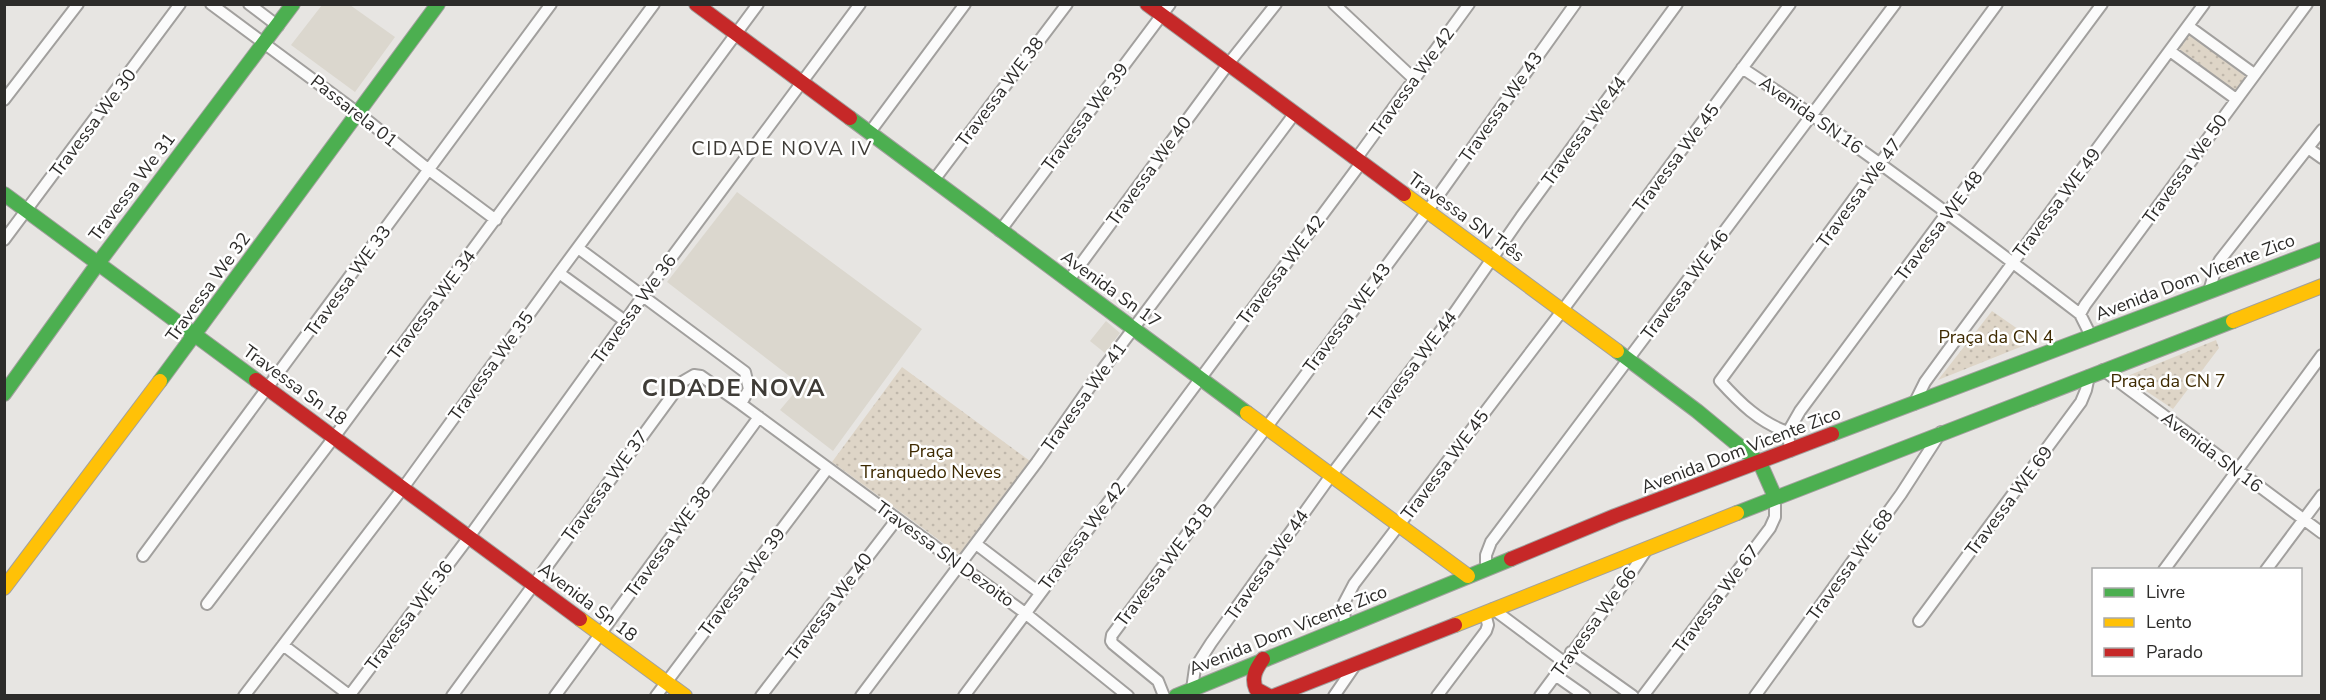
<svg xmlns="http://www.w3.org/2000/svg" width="2326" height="700" viewBox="0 0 2326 700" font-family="'Nunito Sans',sans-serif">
<defs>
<pattern id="green-dots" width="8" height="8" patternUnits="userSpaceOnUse" patternTransform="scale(1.5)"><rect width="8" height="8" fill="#ded5c7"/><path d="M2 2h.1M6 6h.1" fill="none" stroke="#bfb7ab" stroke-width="1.8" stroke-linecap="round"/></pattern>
</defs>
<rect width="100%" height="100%" fill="#e7e5e2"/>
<path fill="#dbd7ce" d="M322,5H350L395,37L355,92L291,45Z
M737,192L922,329L833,451L780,410L801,385L667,282Z
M1106,321L1120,333L1105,353L1090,341Z"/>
<path fill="url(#green-dots)" d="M2189,34L2246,77L2236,91L2178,48Z
M1992,311L2035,341L1938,380Z
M2216,340L2219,348L2173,409L2125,377Z
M902,367L1030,461L961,556L832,462Z"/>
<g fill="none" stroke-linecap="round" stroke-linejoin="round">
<defs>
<path id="street" d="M211,4L358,113L429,170L496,220
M249,4L278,26
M1334,4L1414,79
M2188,26L2254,74
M2170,51L2236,99
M1742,68C1859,145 1969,229 2080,314
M4,100L78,4
M870,132L965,4
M2308,148L2322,158
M1356,159L1469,4
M934,180L1067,4
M1000,231L1170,4
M4,240L180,4
M578,248L745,372L749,389L741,404
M559,273L625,321
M1069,280L1229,63L1276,4
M2209,291L2216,268L2220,260L2322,130
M2091,336L2080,314L2085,305L2307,4
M2103,370L2322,533
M1914,404L1925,382L1952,345L2204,4
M1788,432C1760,423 1739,402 1720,381L1997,4
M1790,451L1788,432L1800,411L2102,4
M976,544L1040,593
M143,556L551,4
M1486,568V555L1491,542L1895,4
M2164,570L2322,355
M2266,570L2322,495
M207,604L335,436L654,4
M1493,609L1564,662
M1919,621L2081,402L2086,390L2089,376
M1345,625L1344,603L1354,584L1562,311L1790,4
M283,645L349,695
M1571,652L1633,696
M1555,675L1585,696
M1192,689L1195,668L1211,643L1332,474L1455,312L1521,217L1677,4
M244,696L403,488L559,273L758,4
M349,696L469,537L643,296L860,4
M452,696L682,382L694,375L701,376L741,404L1025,613L1128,696
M555,696L759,417
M656,696L828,468
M761,696L897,519
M861,696L1037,462L1094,381L1295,113
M964,696L1361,163
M1164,696L1158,681L1113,644L1111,641L1112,635L1428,210L1575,4
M1334,696L1356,664
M1437,696L1486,631L1488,625L1485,613
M1540,696L1627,579L1647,549
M1643,696L1770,528L1775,517V497
M1755,696L1901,494L1941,432"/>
<path id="fast" d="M850,118L1247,413
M4,194L256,380
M1617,351L1697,411L1760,463L1775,497
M160,381L438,4
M4,394L99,262L293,4
M1832,434L2322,249
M1737,513L2233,321
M1176,696L1511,559"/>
<path id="slow" d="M1404,194L1617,351
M2233,321L2322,286
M1247,413L1468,576
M4,588L160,381
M580,619L685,696
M1455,625L1737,513"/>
<path id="jam" d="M696,4L850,118
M1147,4L1404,194
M256,380L580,619
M1511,559L1615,516L1832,434
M1263,659C1256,669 1251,677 1256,689L1269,696
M1274,696L1455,625"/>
</defs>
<use href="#street" stroke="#a2a09e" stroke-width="14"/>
<use href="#fast" stroke="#a2a09e" stroke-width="16"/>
<use href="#slow" stroke="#a2a09e" stroke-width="16"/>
<use href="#jam" stroke="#a2a09e" stroke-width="16"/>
<use href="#street" stroke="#fbfbfb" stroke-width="10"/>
<use href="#fast" stroke="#4caf50" stroke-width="14"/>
<use href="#slow" stroke="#ffc107" stroke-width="14"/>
<use href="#jam" stroke="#c62828" stroke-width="14"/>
</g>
<g text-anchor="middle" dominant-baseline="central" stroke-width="5" stroke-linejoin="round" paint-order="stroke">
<g font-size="18" fill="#2d2c2a" stroke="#fff">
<text transform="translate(1412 82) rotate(-54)">Travessa We 42</text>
<text transform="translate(1000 92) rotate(-53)">Travessa WE 38</text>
<text transform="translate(1501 107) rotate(-55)">Travessa We 43</text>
<text transform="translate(354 111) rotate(38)">Passarela 01</text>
<text transform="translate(1811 115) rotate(35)">Avenida SN 16</text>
<text transform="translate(1085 117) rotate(-53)">Travessa We 39</text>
<text transform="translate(93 123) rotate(-53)">Travessa We 30</text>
<text transform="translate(1584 131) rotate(-54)">Travessa We 44</text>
<text transform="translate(1676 158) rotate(-53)">Travessa We 45</text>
<text transform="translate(2185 169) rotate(-54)">Travessa We 50</text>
<text transform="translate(1149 171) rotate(-54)">Travessa We 40</text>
<text transform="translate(132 187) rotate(-53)">Travessa We 31</text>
<text transform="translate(1859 193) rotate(-54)">Travessa We 47</text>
<text transform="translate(2057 203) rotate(-53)">Travessa WE 49</text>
<text transform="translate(1466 217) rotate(36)">Travessa SN Três</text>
<text transform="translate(1939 226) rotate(-53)">Travessa WE 48</text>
<text transform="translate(1281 270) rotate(-53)">Travessa WE 42</text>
<text transform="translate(2195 277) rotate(-21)">Avenida Dom Vicente Zico</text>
<text transform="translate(348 281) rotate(-54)">Travessa WE 33</text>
<text transform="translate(1685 285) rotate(-53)">Travessa WE 46</text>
<text transform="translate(208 287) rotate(-54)">Travessa We 32</text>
<text transform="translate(1111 289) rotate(36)">Avenida Sn 17</text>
<text transform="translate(432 305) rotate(-53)">Travessa WE 34</text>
<text transform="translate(634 309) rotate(-54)">Travessa We 36</text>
<text transform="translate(1347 318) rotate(-53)">Travessa WE 43</text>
<text transform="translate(491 366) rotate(-54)">Travessa We 35</text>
<text transform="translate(1413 366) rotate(-53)">Travessa WE 44</text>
<text transform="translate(295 385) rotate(36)">Travessa Sn 18</text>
<text transform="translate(1084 397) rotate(-54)">Travessa We 41</text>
<text transform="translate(1741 450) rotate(-21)">Avenida Dom Vicente Zico</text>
<text transform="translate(2212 452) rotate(37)">Avenida SN 16</text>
<text transform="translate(1445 465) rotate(-53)">Travessa WE 45</text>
<text transform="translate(605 486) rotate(-54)">Travessa WE 37</text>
<text transform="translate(2009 501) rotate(-53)">Travessa WE 69</text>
<text transform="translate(1082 536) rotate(-53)">Travessa We 42</text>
<text transform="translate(668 542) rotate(-54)">Travessa WE 38</text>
<text transform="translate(945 554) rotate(36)">Travessa SN Dezoito</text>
<text transform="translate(1164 565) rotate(-53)">Travessa WE 43 B</text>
<text transform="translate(1267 565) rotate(-55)">Travessa We 44</text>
<text transform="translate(1850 565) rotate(-54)">Travessa WE 68</text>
<text transform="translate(742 582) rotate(-53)">Travessa We 39</text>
<text transform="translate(1716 599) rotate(-53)">Travessa We 67</text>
<text transform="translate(588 602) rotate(37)">Avenida Sn 18</text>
<text transform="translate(829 607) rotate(-53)">Travessa We 40</text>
<text transform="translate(409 616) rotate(-53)">Travessa WE 36</text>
<text transform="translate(1594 622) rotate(-54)">Travessa We 66</text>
<text transform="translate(1288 630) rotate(-22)">Avenida Dom Vicente Zico</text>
</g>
<g font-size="18" fill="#3e2a01" stroke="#fff">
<text x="1996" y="337">Praça da CN 4</text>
<text x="2168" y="381">Praça da CN 7</text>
<text x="931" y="451">Praça<tspan x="931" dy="21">Tranquedo Neves</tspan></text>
</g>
<g font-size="20" letter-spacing="1.5" fill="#3f3c37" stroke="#fff">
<text x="782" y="148">CIDADE NOVA IV</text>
</g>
<g font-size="24" font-weight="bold" letter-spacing="1.5" fill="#3f3c37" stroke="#fff">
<text x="734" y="388">CIDADE NOVA</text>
</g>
</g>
<rect width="2326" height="700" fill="none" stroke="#2d2c2a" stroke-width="12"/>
<rect x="2092" y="568" width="210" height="108" fill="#ffffff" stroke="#ababaa" stroke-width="1.5"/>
<rect x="2104" y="588" width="30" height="9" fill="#4caf50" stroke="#ababaa" stroke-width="1.5"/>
<text x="2146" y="598" font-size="18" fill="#2d2c2a">Livre</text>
<rect x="2104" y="618" width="30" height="9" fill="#ffc107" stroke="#ababaa" stroke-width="1.5"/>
<text x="2146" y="628" font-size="18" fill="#2d2c2a">Lento</text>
<rect x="2104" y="648" width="30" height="9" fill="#c62828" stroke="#ababaa" stroke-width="1.5"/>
<text x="2146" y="658" font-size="18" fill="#2d2c2a">Parado</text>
</svg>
